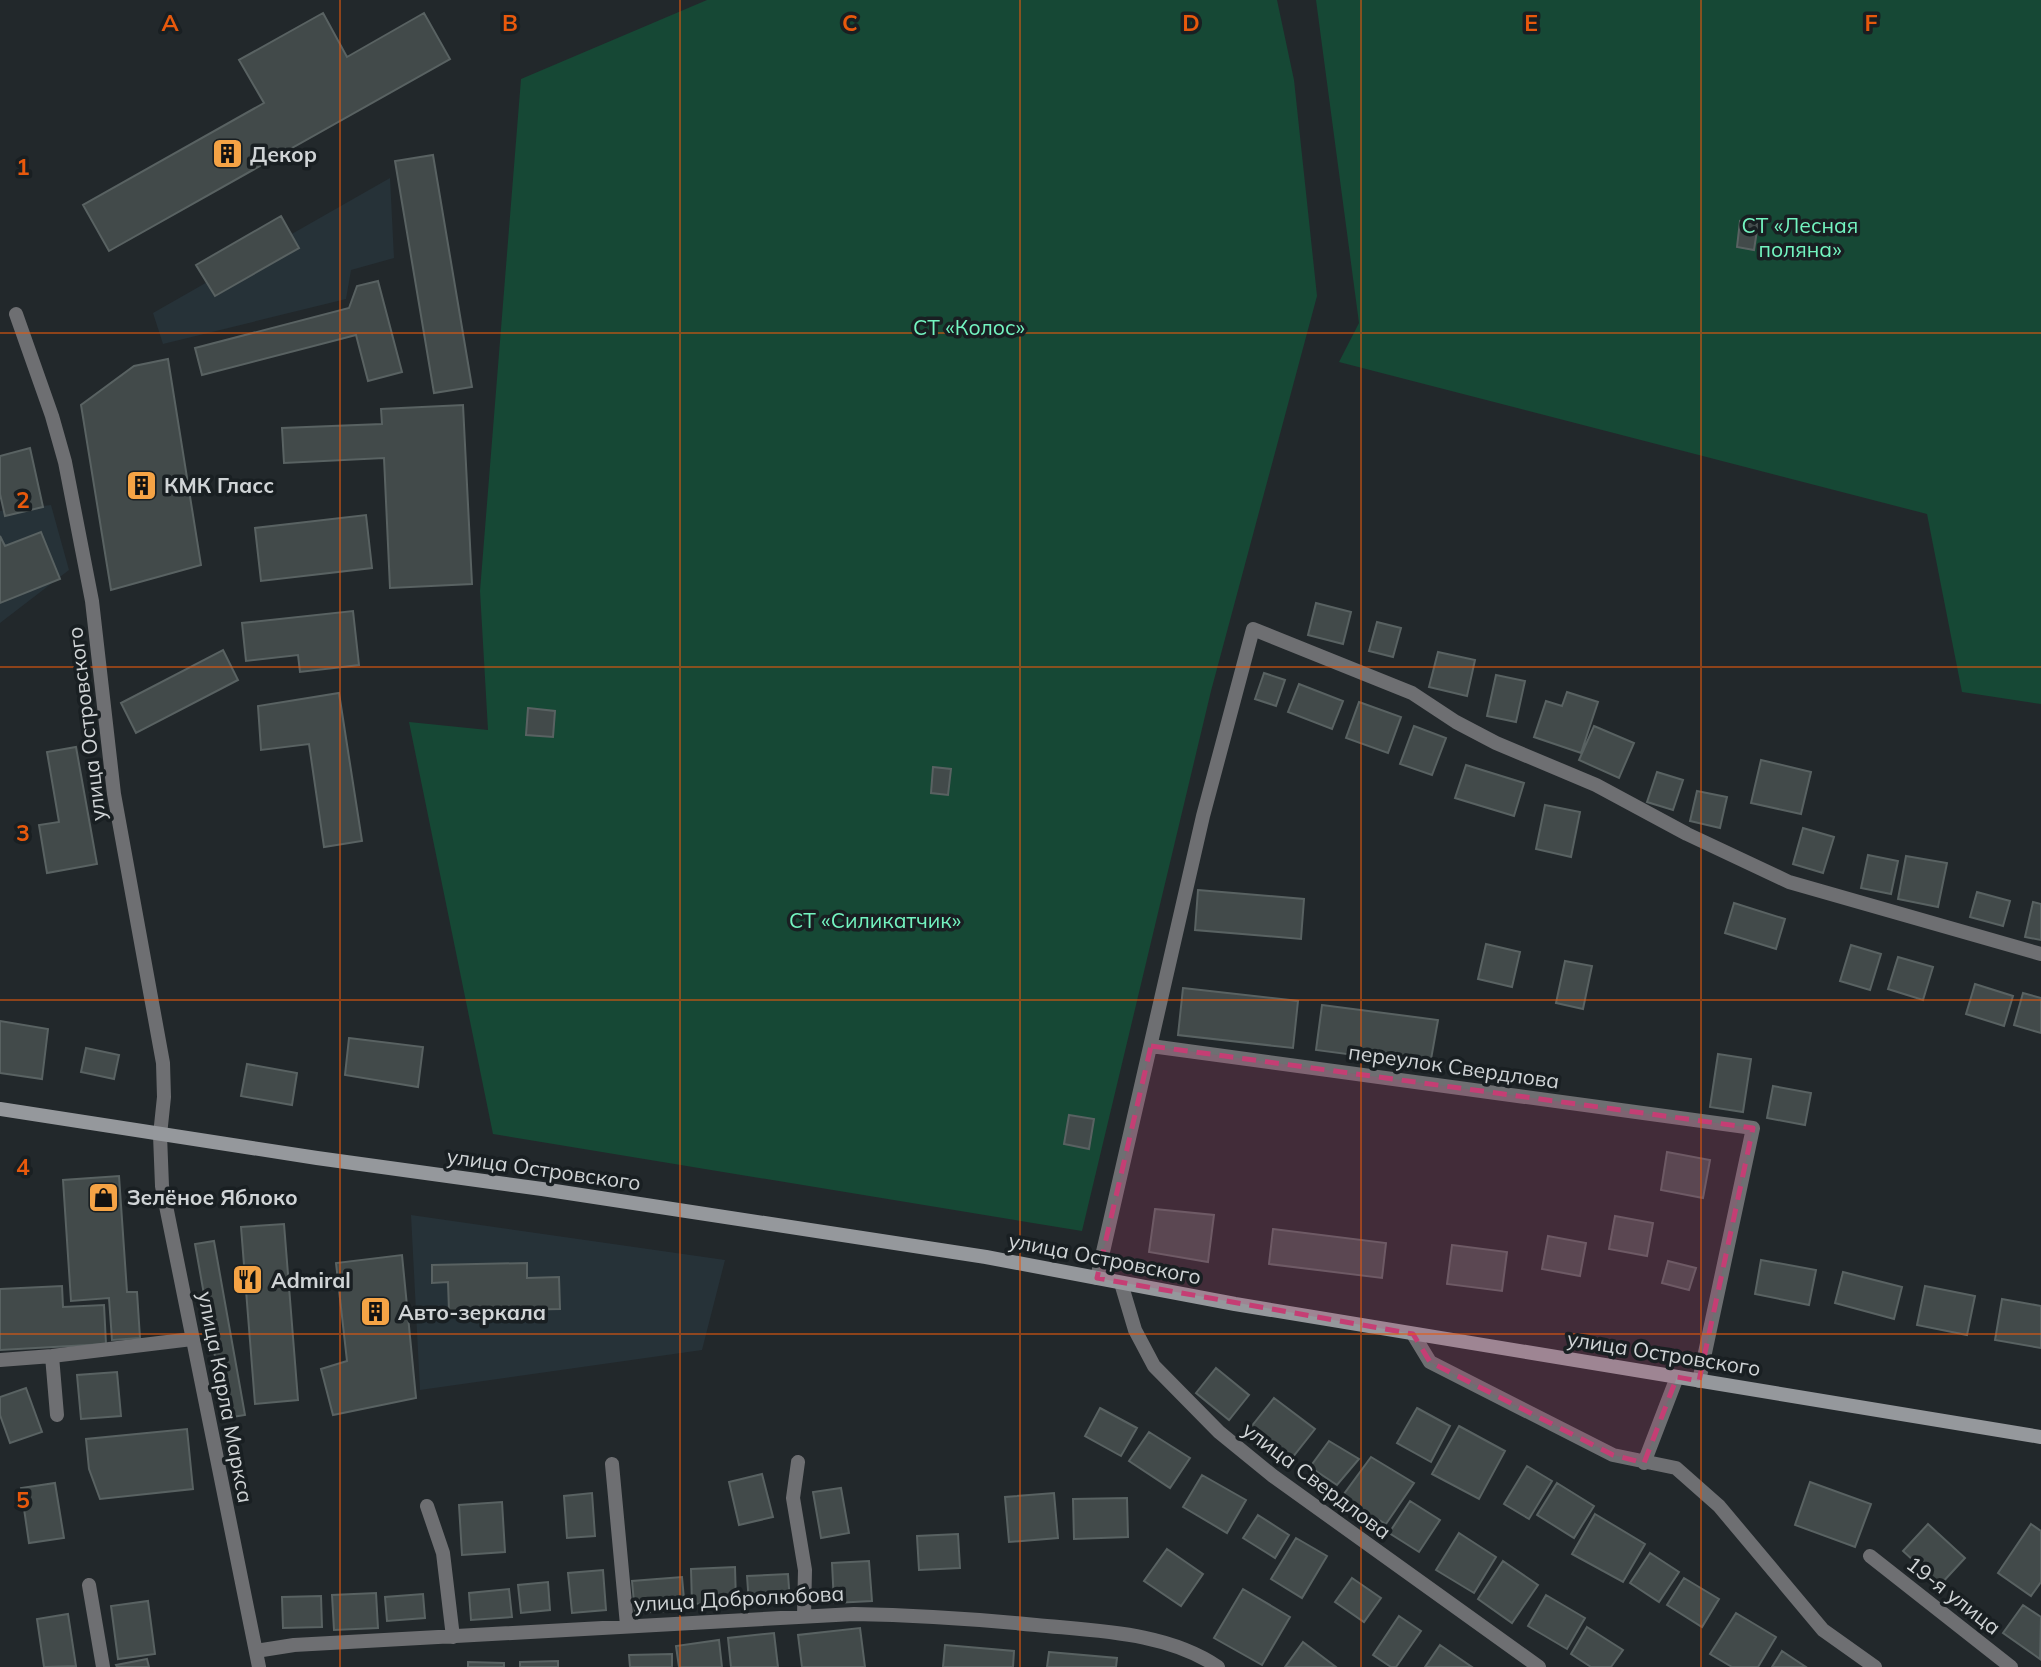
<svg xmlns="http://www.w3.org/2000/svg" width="2041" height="1667" viewBox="0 0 2041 1667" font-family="Mulish,sans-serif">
<rect width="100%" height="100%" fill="#22282b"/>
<path fill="#263238" d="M390,178L394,258L351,270L346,299L163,344L153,313Z
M51,505L69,570L0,623V511Z
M411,1215L725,1260L702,1350L420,1390Z"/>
<path fill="#164835" d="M707,0H1277L1294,80L1317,296L1211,691L1082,1231L493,1134L409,722L488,730L480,591L521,79Z
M1316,0H2041V704L1962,692L1927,514L1339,362L1359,323Z"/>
<path fill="#424a4a" stroke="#596262" stroke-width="2" d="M323,13L347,57L424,13L450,59L109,251L83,205L264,103L239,60Z
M433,155L472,387L434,393L395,161Z
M281,216L299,248L215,296L196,265Z
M1740,221L1758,224L1754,250L1737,247Z
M378,281L402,372L368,381L356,335L202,375L195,348L349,308L357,286Z
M168,359L201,565L111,590L81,405L134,366Z
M463,405L472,584L390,588L384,458L284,463L282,428L382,424L381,409Z
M30,448L43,507L5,516L0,494V456Z
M366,515L372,568L261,581L255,528Z
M41,532L60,579L0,603V536L5,546Z
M1316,603L1351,612L1343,644L1308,635Z
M353,611L359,665L300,672L298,655L246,661L242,623Z
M1377,622L1401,628L1393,657L1369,651Z
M223,650L238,680L136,733L121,703Z
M1438,652L1475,660L1467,696L1429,687Z
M1264,673L1285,680L1276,706L1255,699Z
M1496,675L1525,681L1516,722L1487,716Z
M1299,684L1343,701L1332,729L1288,712Z
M1567,692L1598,702L1581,753L1534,737L1546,701L1562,706Z
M339,693L362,841L324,847L309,744L261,750L258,706Z
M1359,702L1401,717L1388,753L1346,738Z
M528,708L555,711L553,737L526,735Z
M1414,726L1446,738L1432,775L1400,764Z
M1594,726L1634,743L1619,778L1579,760Z
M76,747L97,864L47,873L39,825L59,822L47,752Z
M1761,760L1811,772L1801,814L1751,803Z
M1466,765L1524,783L1514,816L1455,798Z
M933,767L951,769L948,795L931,793Z
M1657,772L1683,780L1673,810L1647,802Z
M1697,791L1727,797L1720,828L1690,821Z
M1545,805L1580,812L1571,857L1536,849Z
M1803,828L1834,837L1823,873L1793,864Z
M1868,855L1898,861L1891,894L1861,888Z
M1906,856L1947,863L1938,907L1898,899Z
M1198,890L1304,899L1301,939L1195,930Z
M1977,892L2010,901L2003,926L1970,917Z
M2033,902L2041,904V940L2025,937Z
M1734,903L1785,919L1776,949L1725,933Z
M1486,944L1520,952L1512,987L1478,979Z
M1851,945L1881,954L1870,990L1840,981Z
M1898,957L1933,967L1923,1000L1888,989Z
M1565,961L1592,966L1583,1009L1556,1003Z
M1975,984L2013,996L2004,1026L1966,1014Z
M1183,988L1298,1001L1293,1048L1178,1035Z
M2023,993L2041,998V1033L2014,1025Z
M1322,1005L1438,1020L1430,1065L1316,1050Z
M0,1021L48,1029L42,1079L0,1073Z
M349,1038L423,1047L418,1087L345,1075Z
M86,1048L119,1055L114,1079L81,1072Z
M1718,1054L1751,1059L1743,1112L1710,1107Z
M247,1064L297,1073L292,1105L241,1096Z
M1773,1086L1811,1093L1805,1125L1767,1118Z
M1069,1115L1094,1119L1089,1149L1064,1144Z
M1667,1152L1710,1160L1703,1198L1661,1190Z
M119,1176L127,1292H137L140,1338L112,1340L109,1298L71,1301L63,1180Z
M1155,1209L1214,1215L1208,1262L1149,1252Z
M1615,1216L1653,1223L1647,1256L1609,1249Z
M284,1224L298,1400L255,1404L241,1227Z
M1273,1229L1386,1243L1382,1278L1269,1264Z
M1548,1236L1586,1243L1580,1276L1542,1269Z
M214,1241L245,1415L226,1418L195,1244Z
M1452,1245L1507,1252L1502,1291L1447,1284Z
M402,1255L416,1398L333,1415L321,1369L347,1361L336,1263Z
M1761,1260L1816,1270L1809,1305L1755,1294Z
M1668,1261L1696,1268L1689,1290L1662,1283Z
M527,1263V1278L559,1277L560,1309L449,1311L448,1282L432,1283V1265Z
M1843,1272L1902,1287L1894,1319L1835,1303Z
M62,1286L63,1307L104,1305L106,1344L0,1350V1289Z
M1925,1286L1975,1296L1967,1335L1917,1325Z
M2002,1299L2041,1306V1348L1995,1340Z
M1216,1368L1249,1395L1229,1420L1196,1393Z
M117,1372L121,1416L81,1419L77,1375Z
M26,1388L42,1432L10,1443L0,1415V1397Z
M1274,1398L1315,1429L1292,1458L1251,1427Z
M1100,1408L1137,1428L1121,1456L1085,1436Z
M1417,1408L1450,1426L1431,1462L1397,1443Z
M1459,1426L1505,1451L1479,1499L1432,1474Z
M187,1429L193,1489L100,1499L89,1469L86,1439Z
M1149,1432L1190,1458L1170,1488L1129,1461Z
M1329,1441L1359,1459L1337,1485L1310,1467Z
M1371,1457L1414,1483L1386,1524L1341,1498Z
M1527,1466L1552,1481L1529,1519L1504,1504Z
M762,1474L773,1517L739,1525L729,1482Z
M1202,1475L1246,1500L1227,1533L1183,1507Z
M1810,1482L1871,1504L1855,1547L1795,1525Z
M55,1483L64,1538L29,1543L21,1488Z
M1557,1483L1594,1506L1574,1538L1537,1515Z
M841,1488L849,1533L821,1538L813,1492Z
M592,1493L595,1536L567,1538L564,1496Z
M1054,1493L1058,1538L1009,1542L1005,1497Z
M1127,1498L1128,1537L1074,1539L1073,1499Z
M1410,1501L1440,1520L1419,1552L1389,1533Z
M502,1502L505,1552L462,1555L459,1505Z
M1595,1514L1645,1544L1623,1582L1572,1554Z
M1258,1515L1289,1535L1275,1558L1243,1538Z
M1928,1524L1965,1558L1940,1585L1903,1551Z
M2031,1524L2041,1531V1582L2031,1596L1998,1573Z
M1459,1533L1496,1557L1474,1593L1436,1570Z
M958,1534L960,1568L919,1570L917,1536Z
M1296,1538L1327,1556L1302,1598L1271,1579Z
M1167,1549L1203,1574L1181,1606L1144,1581Z
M1650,1553L1679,1572L1659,1602L1630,1583Z
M869,1561L872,1601L834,1603L832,1563Z
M1503,1561L1538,1585L1512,1623L1478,1599Z
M735,1567L736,1602L692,1604L691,1569Z
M603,1570L606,1610L572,1613L568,1573Z
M788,1574L790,1602L749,1604L747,1576Z
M682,1577L685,1610L635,1613L632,1581Z
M1352,1578L1381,1598L1364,1622L1335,1602Z
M1684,1578L1719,1599L1702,1627L1667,1605Z
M548,1582L550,1610L521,1613L518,1585Z
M509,1589L512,1617L471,1620L469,1593Z
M1243,1589L1290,1617L1262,1665L1214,1638Z
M376,1593L378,1628L334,1630L332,1595Z
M423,1594L425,1618L387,1621L385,1597Z
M1546,1595L1585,1618L1567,1649L1528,1626Z
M321,1596L322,1627L283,1628L282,1597Z
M148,1601L155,1654L118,1659L111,1606Z
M2023,1605L2041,1617L2040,1659L2003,1633Z
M1736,1613L1776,1637L1758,1667H1732L1710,1654Z
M68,1614L76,1666L44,1667L37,1619Z
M1399,1616L1421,1631L1396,1667H1391L1373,1655Z
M1587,1627L1623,1650L1611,1667H1591L1571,1654Z
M860,1628L865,1667H802L798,1635Z
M774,1633L778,1667H731L728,1638Z
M719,1640L722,1667H679L676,1646Z
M1303,1642L1336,1667H1285Z
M945,1645L1014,1651L1013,1667H943Z
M1440,1645L1472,1667H1425Z
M1782,1651L1806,1667H1772Z
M1049,1652L1117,1658L1116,1667H1047Z
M672,1654V1667H630L629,1655Z
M147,1659L149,1667H117L116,1665Z
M558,1661V1667H520V1662Z
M468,1662L504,1663V1667H468Z"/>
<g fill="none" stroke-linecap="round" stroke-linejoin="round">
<path stroke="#6e6f72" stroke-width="14" d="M16,314L52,416L65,462L92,601L114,794L163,1063L164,1097L160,1135L162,1186L259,1667
M1151,1046L1753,1128L1699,1381
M1097,1278L1203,816L1253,629L1412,693L1456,722L1496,743L1596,785L1687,834L1789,882L2041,954
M1121,1283L1135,1330L1154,1366L1219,1432L1273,1476L1539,1667
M1413,1334L1430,1362L1613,1455L1676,1468L1719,1506L1823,1630L1875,1667
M52,1356L57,1415
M0,1360L52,1356L192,1339
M798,1462L793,1498L805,1570L804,1616
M1644,1463L1677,1377
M612,1464L627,1625
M427,1506L443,1553L453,1637
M1870,1556L2011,1667
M89,1585L103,1667
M256,1651L294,1645L854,1614C915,1615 975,1619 1036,1625C1097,1631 1167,1632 1218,1667"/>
<path stroke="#95989c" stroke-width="14" d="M0,1109L317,1158L542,1189L986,1257L1235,1304L2041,1437"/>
</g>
<path fill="#c53e74" fill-opacity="0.2" stroke="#c53e74" stroke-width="5" stroke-dasharray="14 9" stroke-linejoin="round" d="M1151,1046L1753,1128L1699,1381L1677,1377L1644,1463L1613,1455L1430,1362L1413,1334L1097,1278Z"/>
<path fill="none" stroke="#e8590c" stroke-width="2" stroke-opacity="0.55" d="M340,0V1667M680,0V1667M1020,0V1667M1361,0V1667M1701,0V1667M0,333H2041M0,667H2041M0,1000H2041M0,1334H2041"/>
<defs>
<symbol id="building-square" viewBox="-11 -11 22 22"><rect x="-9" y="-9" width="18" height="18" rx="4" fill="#f5a345" stroke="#191f22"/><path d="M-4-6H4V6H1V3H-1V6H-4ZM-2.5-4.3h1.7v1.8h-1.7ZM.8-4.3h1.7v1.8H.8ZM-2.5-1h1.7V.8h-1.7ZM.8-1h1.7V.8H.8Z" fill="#111"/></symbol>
<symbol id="shop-square" viewBox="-11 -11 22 22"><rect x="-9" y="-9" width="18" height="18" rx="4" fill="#f5a345" stroke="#191f22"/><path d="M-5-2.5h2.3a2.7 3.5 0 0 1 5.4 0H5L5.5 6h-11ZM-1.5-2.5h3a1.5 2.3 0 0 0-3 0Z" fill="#111"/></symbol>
<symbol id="restaurant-square" viewBox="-11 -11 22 22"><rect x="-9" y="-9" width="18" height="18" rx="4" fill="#f5a345" stroke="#191f22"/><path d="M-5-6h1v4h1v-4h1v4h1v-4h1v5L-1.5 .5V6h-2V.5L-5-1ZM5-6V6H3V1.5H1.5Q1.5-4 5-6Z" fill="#111"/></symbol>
</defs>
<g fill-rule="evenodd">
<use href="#building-square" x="210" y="136" width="35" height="35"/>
<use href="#building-square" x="124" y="468" width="35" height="35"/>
<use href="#shop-square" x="86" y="1180" width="35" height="35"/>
<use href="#restaurant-square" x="230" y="1262" width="35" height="35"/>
<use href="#building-square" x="358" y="1294" width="35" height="35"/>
</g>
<g text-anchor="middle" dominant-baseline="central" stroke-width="7" stroke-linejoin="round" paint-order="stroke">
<g font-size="21" font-weight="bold" fill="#d0d4d6" stroke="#191f22" text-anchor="start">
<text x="250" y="154">Декор</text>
<text x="164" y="485">КМК Гласс</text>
<text x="127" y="1197">Зелёное Яблоко</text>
<text x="271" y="1280">Admiral</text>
<text x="398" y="1312">Авто-зеркала</text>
</g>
<g font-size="21" fill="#73f4c0" stroke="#191f22">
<text x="1800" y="225">СТ «Лесная<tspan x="1800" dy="24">поляна»</tspan></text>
<text x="969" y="327">СТ «Колос»</text>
<text x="875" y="920">СТ «Силикатчик»</text>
</g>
<g font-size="21" fill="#d0d4d6" stroke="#191f22">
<text transform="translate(86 724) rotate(-97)">улица Островского</text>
<text transform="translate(1454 1066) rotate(8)">переулок Свердлова</text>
<text transform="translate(544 1169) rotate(8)">улица Островского</text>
<text transform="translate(1105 1258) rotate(11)">улица Островского</text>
<text transform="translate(1664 1353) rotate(9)">улица Островского</text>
<text transform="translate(226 1397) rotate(79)">улица Карла Маркса</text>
<text transform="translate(1317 1480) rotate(37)">улица Свердлова</text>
<text transform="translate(1954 1595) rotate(38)">19-я улица</text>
<text transform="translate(739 1598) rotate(-3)">улица Добролюбова</text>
</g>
</g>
<g font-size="23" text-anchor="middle" font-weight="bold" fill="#e8590c" stroke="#191f22" stroke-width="7" stroke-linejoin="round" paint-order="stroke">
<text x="170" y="31">A</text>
<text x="510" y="31">B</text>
<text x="850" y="31">C</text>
<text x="1191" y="31">D</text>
<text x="1531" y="31">E</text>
<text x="1871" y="31">F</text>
<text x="23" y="175">1</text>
<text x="23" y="508">2</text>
<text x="23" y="841">3</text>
<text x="23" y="1175">4</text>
<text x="23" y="1508">5</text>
</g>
</svg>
